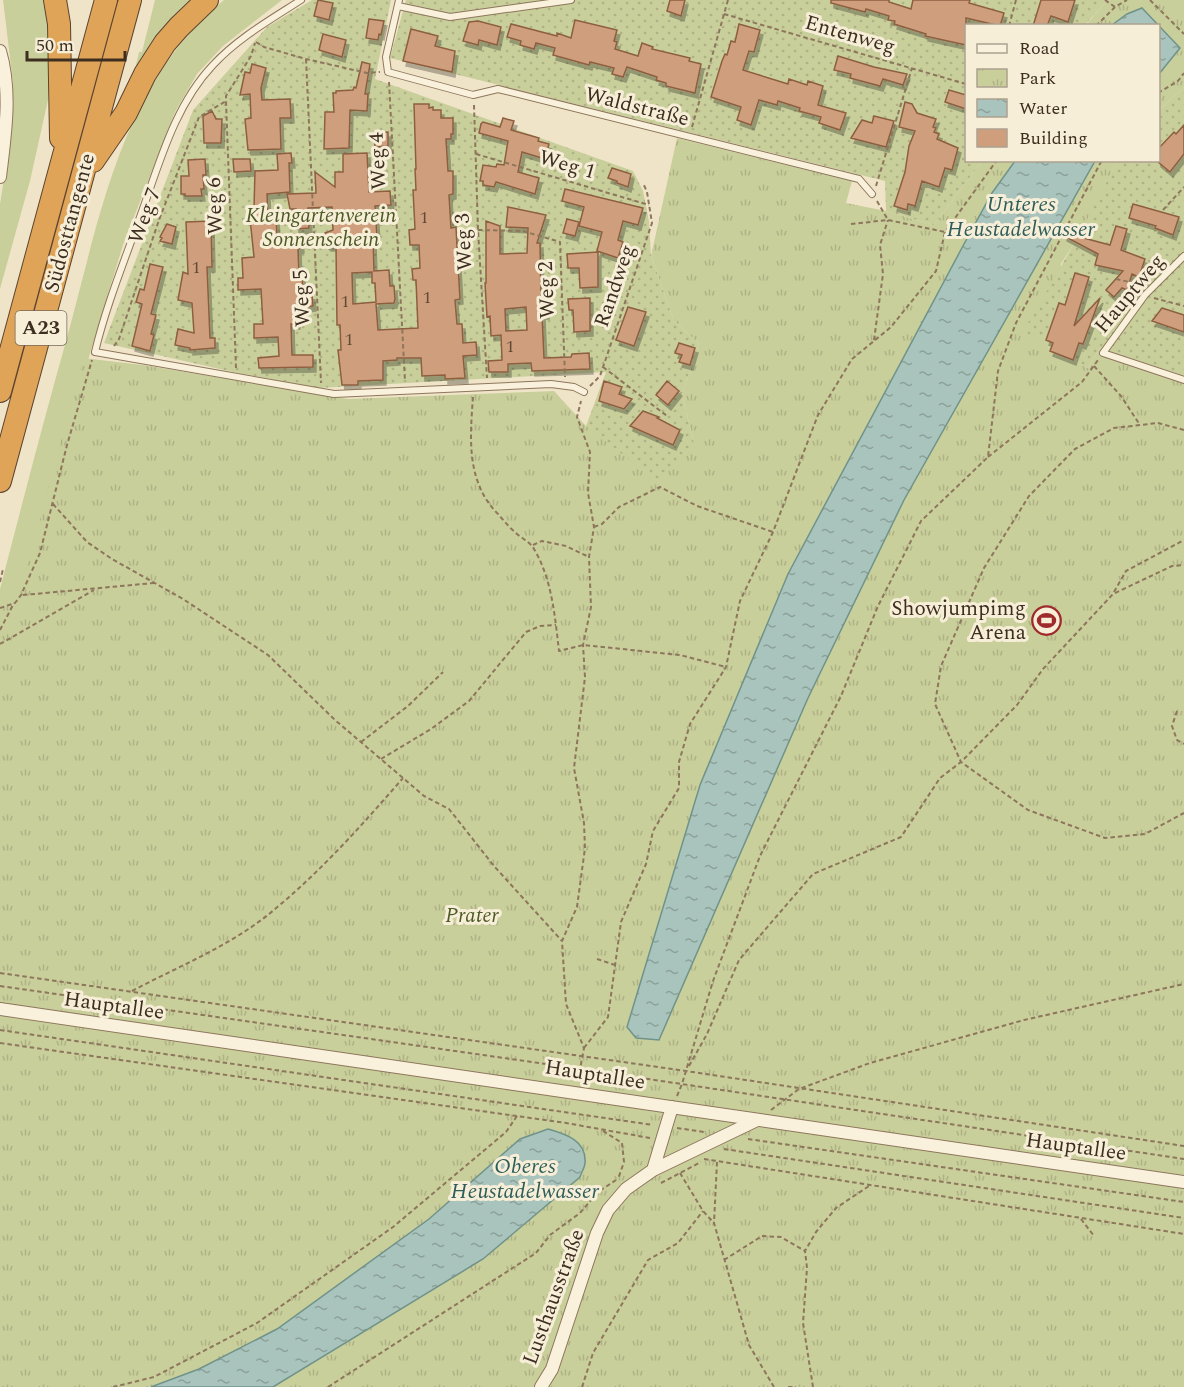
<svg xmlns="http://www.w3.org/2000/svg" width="1184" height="1387" viewBox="0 0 1184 1387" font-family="Spectral,serif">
<defs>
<pattern id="park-tufts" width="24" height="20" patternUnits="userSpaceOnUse" patternTransform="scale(1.5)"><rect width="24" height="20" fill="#c9cf9b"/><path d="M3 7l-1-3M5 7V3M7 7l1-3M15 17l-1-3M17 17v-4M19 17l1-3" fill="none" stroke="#aeb285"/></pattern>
<pattern id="garden-dots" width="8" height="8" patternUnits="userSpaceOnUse" patternTransform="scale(1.5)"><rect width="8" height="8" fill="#c9cf9b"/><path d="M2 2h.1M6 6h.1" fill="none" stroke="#aeb285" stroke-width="1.8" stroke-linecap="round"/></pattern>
<pattern id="water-ripples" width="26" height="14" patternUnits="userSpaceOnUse" patternTransform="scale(1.5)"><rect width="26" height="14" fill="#a9c4bc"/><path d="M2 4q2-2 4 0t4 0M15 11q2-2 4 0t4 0" fill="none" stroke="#8ba098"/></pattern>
<filter id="shadow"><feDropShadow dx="3" dy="5" stdDeviation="0" flood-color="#0004"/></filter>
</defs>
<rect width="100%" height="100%" fill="#f0e4c8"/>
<path fill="#c9cf9b" d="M3,0H48L52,63L48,100L30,181L0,289V204L7,159L13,83Z
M155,0H192L134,73L139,52H142Z
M224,0H282L223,46L197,74L175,112L123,245L88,360L29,572L0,603V589C22,504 44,419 68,334C101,213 122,84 224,0Z"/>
<path fill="url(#park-tufts)" d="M1110,0H1184V87L1159,110L1158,26H1085L1103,5Z
M677,138L852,181L846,203L886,211L934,225L982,161H1117L1093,213L1061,264L1050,343L1048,349L1088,368L1100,348L1184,376V1387H0V594L7,595L25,574L83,358L143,365L348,399L554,391L586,426L694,443L682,395L699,344L674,321L651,256Z"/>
<path fill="url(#garden-dots)" d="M312,0H391L375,79L633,171L643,191L649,221L651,256L674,321L699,344L682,395L694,443L658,482L586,426L606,372L319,388L233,372L104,343L193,110L267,27Z
M406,0H1110L1103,5L1085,25L966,26V160L982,161L934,225L886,211L885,181L390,58Z
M1184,87V376L1100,348L1088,368L1048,350L1050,343L1024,333C1055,275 1089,220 1117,161L1158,160L1159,110Z"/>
<path fill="url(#water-ripples)" stroke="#6f938a" stroke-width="1.5" d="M1142,8L1180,48L1159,74L1158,26L1112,25L1127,14Z
M1015,161H1095L904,500L808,698L659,1040L636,1038L627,1027L700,785L788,574L964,244L992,193Z
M548,1129C565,1134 587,1140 585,1163C585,1167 581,1173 580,1177L483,1259L273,1387H151L199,1369L277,1329L429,1219L520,1139Z"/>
<path fill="#cf9f7d" stroke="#8d5f41" stroke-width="1.5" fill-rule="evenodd" filter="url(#shadow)" d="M318,0L333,3L329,20L314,16Z
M670,0H685L681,16L667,11Z
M831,0H889V2L911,9L913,0H970L969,3L1004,13L1000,26L966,18V45L925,36L926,34L894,24L895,21L888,20L889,16L866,9L865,12L831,3Z
M1041,0H1075L1068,22L1051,16L1047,26H1033Z
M369,19L384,21L381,35L379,34L378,40L366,38Z
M575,20L617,30L614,41L617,42L615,49L638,56L642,43L653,47L652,49L690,58L689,61L701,64L695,93L666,86V83L656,80L657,77L627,67L623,77L612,74L614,68L590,62L589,65L553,55L555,48L536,43L534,49L520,45L521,41L507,37L511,24L557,36V33L571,38Z
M478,21L501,27L497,45L479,40L478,45L463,41L469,22Z
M739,24L760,30L754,52L749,51L743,70L788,84L789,79L807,85L808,81L823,86L818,105L846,113L840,130L819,123L821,117L799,111L800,108L778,101L777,105L759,100L751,125L737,120L741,107L711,97L722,61L725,54L727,55L731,41L735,42Z
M411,29L438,36L435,46L455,51L452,72L403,61Z
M323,34L346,40L342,57L319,50Z
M838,56L874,67L907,74L903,85L883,79L880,86L850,78L851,74L834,70Z
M362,62L370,64L365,94H368L367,111L350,110L349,148L324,149L325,112H334L333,93H336V91L353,90L354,87L356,88Z
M252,64L266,68L261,88L262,100L290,99L291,118H280L281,149L248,150L245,119L251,118L250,94L240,95L245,72L250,73Z
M949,90L966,95V109L945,102Z
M905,102L912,104L917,113L936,119L933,127L936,128L934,132L939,134L937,139L958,148L952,170L945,168L939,187L922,181L915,206L908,204L907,210L894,206L905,172L909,146L915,131L899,127Z
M414,104H429V108L433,107V110H441V118H453V134H451V139H446L448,171H453V194L449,195L451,228L456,227L457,247L460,299L455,300L457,324H462L463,343L476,342L477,355L463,356L465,378L445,379V375L422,376L421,358H397V360L383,361V380L358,381V385H342L338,350H341L340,325H337L336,246H328L325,243V233L333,230L332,207L308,208L309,228L296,229V209H290L287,194L316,193L315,172L335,187V172H343V154L367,153L369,192L390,191L391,205L375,206L377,237H373L374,271L389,270L390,286H394L395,299L394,303L376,304L378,330L418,328L416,280H413L412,269L420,268L419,245H410L409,230L415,229L413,190H416L415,169H416ZM372,272V283H375L376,302L353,304L352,273Z
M212,111L216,119H222L221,143H204L203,116Z
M874,116L894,121L886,147L851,138L862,120L872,123Z
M503,118L514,121L511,130L539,138L538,141L549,144L545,159L522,152L518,172L539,178L535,194L496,182L494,187L483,185V181H480L483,165L496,167L497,164L504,165L508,141L479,133L481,124L483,122L500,127Z
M1184,125V154L1170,172L1158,162V149L1174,132L1176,134Z
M388,132V146L375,147L374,133Z
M291,153L292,163H289L290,192L267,194L268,214H276L277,236L300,234L301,248L298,249L299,274H302L303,294L312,295L313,306L296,309L297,324H291L292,355H313V367L259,368L258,358L279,356L278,337L254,338V324H263L261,289L238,290V278H243L242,258L254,257L249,209L254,208L255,171L278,170L277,154Z
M205,159L206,175H203L204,189H201L202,196H185V194H181V176H189L188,160Z
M233,159H250L251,171L234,172Z
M612,168L631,174L628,187L617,183V181L608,178Z
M565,189L643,208L638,225L623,221L618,240L623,242L618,258L597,251L602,232L579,226L584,207L562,201Z
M1133,204L1179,217L1173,235L1155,228L1156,226L1129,218Z
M508,207L546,215L537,243H540L541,299H545L546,314H542L544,358L571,357L572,354L589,353L590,369L532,371L531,363L508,364V372H489L488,361L502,360L501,335L491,336L490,316L487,317L485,283H486V221L500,226V254L527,253L528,228L506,227ZM526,307L527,330L506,331L505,309Z
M567,219L579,222L575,236L563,233Z
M211,221L212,267H207L210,338H215V348L190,350V348L175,345L178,329L194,333L192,303L178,300L183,272L188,274L186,222Z
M167,224L176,227L172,244L160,241L162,238L160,237Z
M1116,226L1127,229L1121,250L1145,259L1139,277L1132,274L1127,290L1122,288L1114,297L1106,290L1123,271L1095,265L1098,254L1064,236L1065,233L1110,245Z
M598,252V287L580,288L579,268H568L567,254Z
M150,264L163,267L151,314L156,315L151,334L154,335L150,351L132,346L142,304L136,302L140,289L144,290Z
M1075,273L1089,277L1074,326L1100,298L1083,344L1079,343L1073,360L1050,351L1053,343L1046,340L1059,303L1065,305Z
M590,298V331L574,332L573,310H569L568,299Z
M628,307L646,312L634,346L616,340Z
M1162,308L1184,315V332L1152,321Z
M679,343L695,348L690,365L679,362L682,355L675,353Z
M604,381L622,387L619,394L632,399L624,409L599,401Z
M667,381L679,391L668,405L656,395Z
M643,411L659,417L657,418L680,430L673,445L630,426Z"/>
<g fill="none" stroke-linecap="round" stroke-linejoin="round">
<defs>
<path id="lane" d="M301,0C270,20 238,38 213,65C174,106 159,165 140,217C124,262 106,306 95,352L334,394L551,384L574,387L584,392
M399,0L386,57L388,72L473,95L498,89L859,179L872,194
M398,6L450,17L571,0
M1184,256L1145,295L1103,353L1184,380"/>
<path id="street" d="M0,51C12,92 5,135 0,177
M0,1009L1184,1182
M653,1170L672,1107
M541,1387L552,1369L597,1233L608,1210L626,1189L653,1170L757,1120"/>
<path id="highway" d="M55,0L59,24L61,138
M93,161L126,113L145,74L165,43L179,27L207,0
M0,391L106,0
M0,481L130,0"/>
</defs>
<use href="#lane" stroke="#8d765c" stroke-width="8"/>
<use href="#street" stroke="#8d765c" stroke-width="14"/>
<use href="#highway" stroke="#5b4430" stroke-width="24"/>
<path stroke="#8d765c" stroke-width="2" stroke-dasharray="4.5 3" stroke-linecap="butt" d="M1105,0L1115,7
M1150,0L1184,34
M724,14L966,84
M1009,26L1016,0
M1096,26L1115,7L1127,0
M256,42L264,47L306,59L367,73L380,72
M306,59L321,383
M389,82L405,381
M1158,93L1178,81L1184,73
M474,105L478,230L487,378
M692,127L728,0
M476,154L649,205
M876,186L912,68
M877,201L888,220
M1163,210L1184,187
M851,224L888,220L945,232
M478,230L523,231L560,242L565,377
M1116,279L1143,285
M1154,298L1184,306
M874,340L883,274L880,245L888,220
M114,346L119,339L159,220L199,117L226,101
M1094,366L1121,396L1140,425
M603,367L667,416
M236,368L226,101V96L251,56L255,43
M590,386L600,376L652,223L647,192L643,183
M473,397C470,438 466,482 498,514C504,521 510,528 517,534C523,539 530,542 534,549C552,579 555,617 559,651L583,645L680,655L726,667
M1184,430L1158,423L1114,428L1075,449L1029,496L984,568L941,666L935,704L961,762L1028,810L1105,838L1145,834L1184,813
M988,457L1082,382L1098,360
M53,504L87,542L112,559L183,599L268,655L335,720L403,778L424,796L449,809L494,866L562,941
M594,527L602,524L619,507L660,487L697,506L773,532
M533,545L542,541L566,546L589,557
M0,582L3,569
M1114,592L1126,571L1184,540
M23,595L154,583
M0,608L15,603L21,595L40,553L67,445L92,360
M0,630L14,603
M0,644L94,590
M1177,711L1172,726L1177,740L1184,744
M361,742L408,706L443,672
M381,759L431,729L469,701L526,632L540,626L556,625
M597,959L615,965
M0,973L686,1071L1184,1146
M0,986L581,1069L1184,1159
M132,991C181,965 233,945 275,909C322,870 363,824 403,778
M0,1030L653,1125
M0,1043L566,1123L650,1138
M584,1048L608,1017L621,922L646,864L653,831L679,788V762L690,724L726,667L740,601L773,532L818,415L852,359L891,327L936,271L945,232L997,160
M689,1066L707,1034L739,960L813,874L901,837L940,778L961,762L1017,705L1043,669L1113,594L1172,566L1184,565
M578,1080L584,1048L566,1004L562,941L577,907L585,848L584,823L574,768L585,677L583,645L591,607L589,557L594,527L588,493L590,452L577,417L581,401
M677,1096L682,1084L713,981L760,856L841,696L878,606L921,521L988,457L998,371L1016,323L1102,160
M771,1110L799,1089L870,1063L1024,1020L1184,984
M677,1128L704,1132
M603,1131L622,1143L624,1162L618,1179
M748,1139L1184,1202
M724,1149L1184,1218
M704,1159L1184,1234
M717,1162L714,1223L749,1345L774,1387
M680,1173L703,1211L714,1223
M661,1183L701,1162
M1081,1219L1094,1236
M724,1260L762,1236L781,1237L805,1251
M113,1387L154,1377L257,1323L393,1227L506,1132L517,1116
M328,1387L536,1253L550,1235L580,1213L598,1192L616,1180
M582,1387L593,1353L648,1260L678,1243L703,1211
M788,1387H796
M813,1387L803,1323L807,1268L805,1251L816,1232L836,1208L869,1186"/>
<use href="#lane" stroke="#faf1dc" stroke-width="6"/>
<use href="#street" stroke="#faf1dc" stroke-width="12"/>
<use href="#highway" stroke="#e0a458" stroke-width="22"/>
</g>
<defs>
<symbol id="stadium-ring" viewBox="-11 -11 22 22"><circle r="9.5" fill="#f7eed8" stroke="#9e2a2b" stroke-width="1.5"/><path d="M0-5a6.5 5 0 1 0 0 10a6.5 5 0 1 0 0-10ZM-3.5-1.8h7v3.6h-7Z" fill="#9e2a2b"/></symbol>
</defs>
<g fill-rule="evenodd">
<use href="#stadium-ring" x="1030" y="604" width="33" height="33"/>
</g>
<g text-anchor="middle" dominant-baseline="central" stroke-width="6" stroke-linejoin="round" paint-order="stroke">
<g font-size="18" fill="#624a37">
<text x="424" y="217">1</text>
<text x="196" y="267">1</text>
<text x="427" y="297">1</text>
<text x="345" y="301">1</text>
<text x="349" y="339">1</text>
<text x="510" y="346">1</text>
</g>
<rect fill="#f7eed8" stroke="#756857" stroke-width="1.5" x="15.5" y="311" width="51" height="34" rx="4.5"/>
<g font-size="20" font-weight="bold" fill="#3d2e20">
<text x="41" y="328">A23</text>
</g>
<g font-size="21" fill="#3d2e20" stroke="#f7eed8">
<text transform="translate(850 35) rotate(16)">Entenweg</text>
<text transform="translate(637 107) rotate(14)">Waldstraße</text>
<text transform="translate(378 161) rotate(-93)">Weg 4</text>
<text transform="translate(567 165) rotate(16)">Weg 1</text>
<text transform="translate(215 206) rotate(-92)">Weg 6</text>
<text transform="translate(145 216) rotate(-70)">Weg 7</text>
<text transform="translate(70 223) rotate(-75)">Südosttangente</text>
<text transform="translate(464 242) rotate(-93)">Weg 3</text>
<text transform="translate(615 286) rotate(-71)">Randweg</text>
<text transform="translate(547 290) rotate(-92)">Weg 2</text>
<text transform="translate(1130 294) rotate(-50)">Hauptweg</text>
<text transform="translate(302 298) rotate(-93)">Weg 5</text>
<text transform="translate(114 1006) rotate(8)">Hauptallee</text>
<text transform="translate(595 1075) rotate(9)">Hauptallee</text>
<text transform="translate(1076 1147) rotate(8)">Hauptallee</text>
<text transform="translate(554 1297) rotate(-70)">Lusthausstraße</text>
</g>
<g font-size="21" font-style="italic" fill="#4d5a26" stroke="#f7eed8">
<text x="321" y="216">Kleingartenverein<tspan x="321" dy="24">Sonnenschein</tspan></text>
<text x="472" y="916">Prater</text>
</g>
<g font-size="21" fill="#3d2e20" stroke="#f7eed8" text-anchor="end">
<text x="1026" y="609">Showjumpimg<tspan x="1026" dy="24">Arena</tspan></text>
</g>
<g font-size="22" font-style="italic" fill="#2f5d5a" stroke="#f7eed8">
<text x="1021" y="204">Unteres<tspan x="1021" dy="25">Heustadelwasser</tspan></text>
<text x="525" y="1166">Oberes<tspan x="525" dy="25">Heustadelwasser</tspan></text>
</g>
</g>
<rect x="965" y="24" width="195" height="138" fill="#f7eed8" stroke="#ada18e" stroke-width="1.5"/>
<rect x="977" y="44" width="30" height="9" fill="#faf1dc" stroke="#ada18e" stroke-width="1.5"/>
<text x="1019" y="54" font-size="18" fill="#3d2e20">Road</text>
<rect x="977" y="69" width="30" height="18" fill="url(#park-tufts)" stroke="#ada18e" stroke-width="1.5"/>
<text x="1019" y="84" font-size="18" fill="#3d2e20">Park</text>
<rect x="977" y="99" width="30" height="18" fill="url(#water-ripples)" stroke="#ada18e" stroke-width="1.5"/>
<text x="1019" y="114" font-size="18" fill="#3d2e20">Water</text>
<rect x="977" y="129" width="30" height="18" fill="#cf9f7d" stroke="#ada18e" stroke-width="1.5"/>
<text x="1019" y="144" font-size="18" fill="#3d2e20">Building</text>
<path d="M27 51v9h98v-9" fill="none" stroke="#3d2e20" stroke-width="3"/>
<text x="36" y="51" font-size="18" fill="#3d2e20" stroke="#f7eed8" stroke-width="4.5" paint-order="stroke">50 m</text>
</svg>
